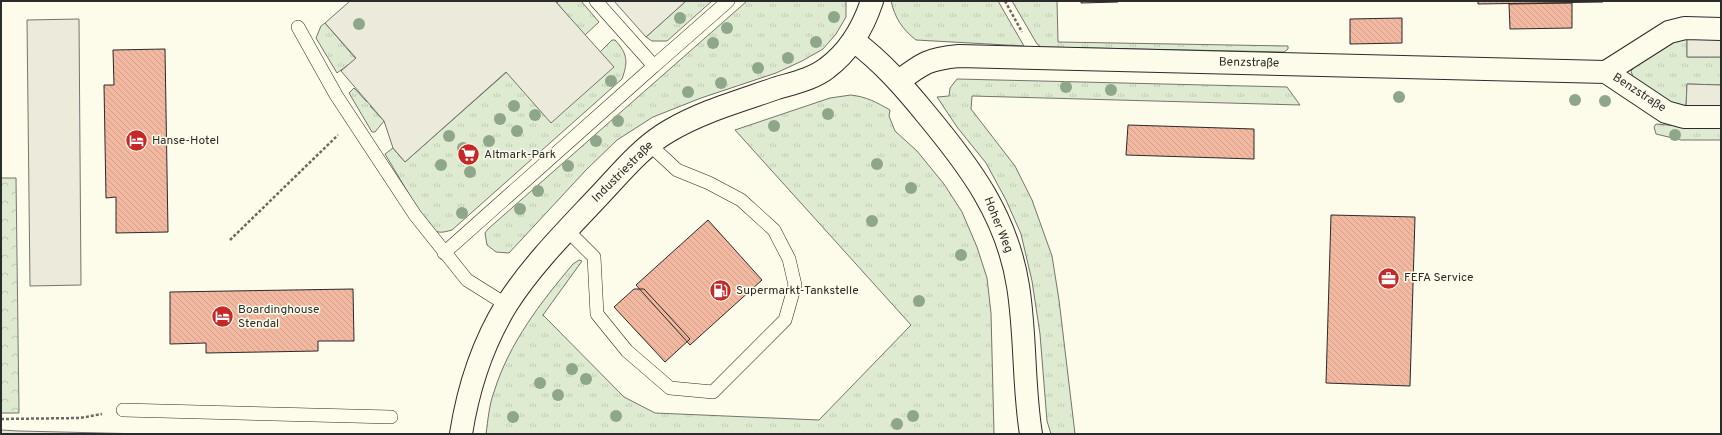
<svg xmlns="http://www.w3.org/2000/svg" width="1722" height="435" viewBox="0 0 1722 435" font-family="Overpass,sans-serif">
<defs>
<pattern id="grass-tufts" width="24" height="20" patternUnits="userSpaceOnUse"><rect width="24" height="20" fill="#deebd1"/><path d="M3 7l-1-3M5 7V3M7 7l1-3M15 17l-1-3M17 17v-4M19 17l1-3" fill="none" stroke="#bfcab4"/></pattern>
<pattern id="forest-crowns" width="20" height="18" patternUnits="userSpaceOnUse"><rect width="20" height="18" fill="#deebd1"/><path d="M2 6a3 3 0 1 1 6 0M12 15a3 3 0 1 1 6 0" fill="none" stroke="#bfcab4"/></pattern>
<pattern id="building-back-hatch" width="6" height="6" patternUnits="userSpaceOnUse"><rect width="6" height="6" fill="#f2b8a0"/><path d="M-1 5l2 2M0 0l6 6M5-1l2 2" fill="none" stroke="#d09e8a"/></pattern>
</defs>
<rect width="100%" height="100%" fill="#fdfbea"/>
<path fill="url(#grass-tufts)" stroke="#74746e" d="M489,1L370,106L384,121L375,132H372L349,93L354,88L367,102Z
M559,1H581L599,22L585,35L600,52L612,40H615C628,54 628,62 622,79L452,230C441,233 437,234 428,226L385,154L393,148L405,162L569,17L557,3Z
M686,1H712L667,41H652L646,37Z
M747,1H846V17L836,34L823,49L802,61L776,73L701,98L653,117L617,140L586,170L509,253L496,252L487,245L485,233L488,229Z
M891,1H998L1024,46L916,40C902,29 895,18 891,1Z
M1012,1H1057L1058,42L1288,46V49L1284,52L1041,47L1037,44Z
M325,23L356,59L337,73L316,38L321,26Z
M1687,36V57H1721V85L1687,84L1686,108L1672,105L1634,80L1631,71C1646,52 1666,45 1687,36Z
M957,79L1287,87L1300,105L972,96L971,109L1015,166L1032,200L1052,256L1059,300L1075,434H1051L1047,421L1040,334L1032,281L1021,234L1006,200L986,163L957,127L937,97L949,96L950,88Z
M851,95C867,97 876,102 890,110L889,116L895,131L917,151L944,184L962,212L977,247L987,278L991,313L994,434H486C488,420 489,405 494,392C509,343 541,302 573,264L579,260L582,261L543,315L624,397L655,413L819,420L911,325L735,130L830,98Z
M1656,124L1679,126H1721V140H1681L1656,134L1654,127Z
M1,430L19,431L145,434H1Z"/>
<path fill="url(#forest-crowns)" stroke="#74746e" d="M1,178H16L19,413H1Z"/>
<path fill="#eceadb" stroke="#74746e" d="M350,1H555L614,67L551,123L506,72L405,162L393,148L384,121L341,71L356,58L325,23Z
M614,1H686L646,37Z
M79,19L81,285L30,286L27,20Z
M1687,36H1721V57H1687Z
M1687,84L1721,85V109L1686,108Z"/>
<path fill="url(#building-back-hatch)" stroke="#2b2b2b" d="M1081,1H1118V2L1081,3Z
M1478,1H1603V2L1478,4Z
M1572,3V28L1510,29L1509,4Z
M1402,18V43L1350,44V19Z
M165,49L168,232L116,233V197L106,198L104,85H114L113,50Z
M1128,125L1254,129V159L1126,155Z
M1331,215L1415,217L1410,386L1326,383Z
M708,220L762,280L690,345L636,285Z
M353,289L354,341H318V351L206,353V343L170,344V292Z
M634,289H644L690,339L665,362L614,307Z"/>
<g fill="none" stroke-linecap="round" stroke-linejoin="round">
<defs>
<path id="lane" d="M298,27L336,95L415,215L467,280L507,305
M654,66L728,1
M567,230L594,257L597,314L627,351L670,388L713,392L785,320L795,285L789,259L774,230L741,200L709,183L677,170L650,145
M444,253L654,66L596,1
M123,410L391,417"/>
<path id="street" d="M854,41C882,62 904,87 926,114C970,167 1007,216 1018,286C1026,335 1023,385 1031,434
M1606,72L1666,112L1684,117H1721
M899,81C923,63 928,59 959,56L1606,72L1669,32L1685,28L1721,29
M461,434C468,389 483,343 507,304C532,265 566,231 597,198C619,175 641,147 669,131C703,111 740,101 777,88C794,83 813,79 827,68C850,51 863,28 872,1"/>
</defs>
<use href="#lane" stroke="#2b2b2b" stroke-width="14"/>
<use href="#street" stroke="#2b2b2b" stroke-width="24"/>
<path stroke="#6a6964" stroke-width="2.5" stroke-dasharray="3 2" stroke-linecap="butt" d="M1005,1L1022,32
M230,240L338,135
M1,419L80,418L102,414"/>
<use href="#lane" stroke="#fdfbea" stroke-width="13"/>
<use href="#street" stroke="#fdfbea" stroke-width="22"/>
</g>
<g fill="#8ea78a">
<circle cx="834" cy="17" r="6"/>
<circle cx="680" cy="18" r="6"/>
<circle cx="359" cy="24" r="6"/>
<circle cx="727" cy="28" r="6"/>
<circle cx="816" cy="42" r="6"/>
<circle cx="713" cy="43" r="6"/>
<circle cx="788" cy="58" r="6"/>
<circle cx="758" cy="68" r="6"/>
<circle cx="611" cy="81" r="6"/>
<circle cx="721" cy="83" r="6"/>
<circle cx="1066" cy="87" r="6"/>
<circle cx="1111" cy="90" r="6"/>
<circle cx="688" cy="92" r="6"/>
<circle cx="1399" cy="97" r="6"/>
<circle cx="1575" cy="100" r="6"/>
<circle cx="1605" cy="101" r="6"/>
<circle cx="514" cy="106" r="6"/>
<circle cx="828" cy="114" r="6"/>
<circle cx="535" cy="115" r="6"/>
<circle cx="500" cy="119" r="6"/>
<circle cx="618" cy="121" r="6"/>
<circle cx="774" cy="126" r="6"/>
<circle cx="517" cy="131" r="6"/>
<circle cx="1675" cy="135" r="6"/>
<circle cx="449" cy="136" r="6"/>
<circle cx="489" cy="141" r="6"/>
<circle cx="596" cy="141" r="6"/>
<circle cx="463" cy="148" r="6"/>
<circle cx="877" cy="164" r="6"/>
<circle cx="441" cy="165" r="6"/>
<circle cx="568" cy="166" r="6"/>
<circle cx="470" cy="172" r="6"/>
<circle cx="911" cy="188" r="6"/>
<circle cx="538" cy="191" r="6"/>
<circle cx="520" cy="209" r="6"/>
<circle cx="462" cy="213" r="6"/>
<circle cx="872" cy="221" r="6"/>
<circle cx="961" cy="255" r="6"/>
<circle cx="919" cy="301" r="6"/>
<circle cx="572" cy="369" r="6"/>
<circle cx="586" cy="379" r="6"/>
<circle cx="540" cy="383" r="6"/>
<circle cx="558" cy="395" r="6"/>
<circle cx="616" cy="416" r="6"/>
<circle cx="913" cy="416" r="6"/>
<circle cx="513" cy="417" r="6"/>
<circle cx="897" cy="424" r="6"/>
</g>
<defs>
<symbol id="hotel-disc" viewBox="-11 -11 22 22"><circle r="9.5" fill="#c62828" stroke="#fdfbea"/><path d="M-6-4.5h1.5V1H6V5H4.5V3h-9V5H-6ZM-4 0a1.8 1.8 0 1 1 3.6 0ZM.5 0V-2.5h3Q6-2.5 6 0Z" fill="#fff"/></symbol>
<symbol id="supermarket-disc" viewBox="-11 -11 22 22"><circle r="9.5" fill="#c62828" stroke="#fdfbea"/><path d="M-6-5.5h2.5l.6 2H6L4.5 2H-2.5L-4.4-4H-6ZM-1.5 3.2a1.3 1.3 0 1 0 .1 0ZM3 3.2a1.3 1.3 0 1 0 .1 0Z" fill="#fff"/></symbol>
<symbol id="office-disc" viewBox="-11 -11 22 22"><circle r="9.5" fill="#c62828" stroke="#fdfbea"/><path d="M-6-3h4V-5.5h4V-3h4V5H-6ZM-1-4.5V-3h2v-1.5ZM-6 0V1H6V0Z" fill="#fff"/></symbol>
<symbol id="fuel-disc" viewBox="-11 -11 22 22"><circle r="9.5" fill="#c62828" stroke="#fdfbea"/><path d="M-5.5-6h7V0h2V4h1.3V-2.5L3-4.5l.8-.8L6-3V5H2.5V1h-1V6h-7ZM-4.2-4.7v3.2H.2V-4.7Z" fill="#fff"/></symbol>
</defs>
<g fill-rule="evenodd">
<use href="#hotel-disc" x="124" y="128" width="25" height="25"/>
<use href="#supermarket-disc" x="456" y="142" width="25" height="25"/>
<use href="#office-disc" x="1376" y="266" width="25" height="25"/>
<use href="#fuel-disc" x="708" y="278" width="25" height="25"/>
<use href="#hotel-disc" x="210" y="304" width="25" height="25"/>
</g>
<g text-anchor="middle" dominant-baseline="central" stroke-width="3" stroke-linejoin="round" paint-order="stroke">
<g font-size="12" fill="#2b2b2b" stroke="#fdfbea">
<text transform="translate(1249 63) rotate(1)">Benzstraße</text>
<text transform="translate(1639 93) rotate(33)">Benzstraße</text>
<text transform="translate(623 172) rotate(-45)">Industriestraße</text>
<text transform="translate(998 225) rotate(68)">Hoher Weg</text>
</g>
<g font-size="12" fill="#2b2b2b" stroke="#fdfbea" text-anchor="start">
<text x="152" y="141">Hanse-Hotel</text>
<text x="484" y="155">Altmark-Park</text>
<text x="1404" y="278">FEFA Service</text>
<text x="736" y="291">Supermarkt-Tankstelle</text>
<text x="238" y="310">Boardinghouse<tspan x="238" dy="14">Stendal</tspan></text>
</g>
</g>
<rect width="1722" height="435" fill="none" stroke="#2b2b2b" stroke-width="4"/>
</svg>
